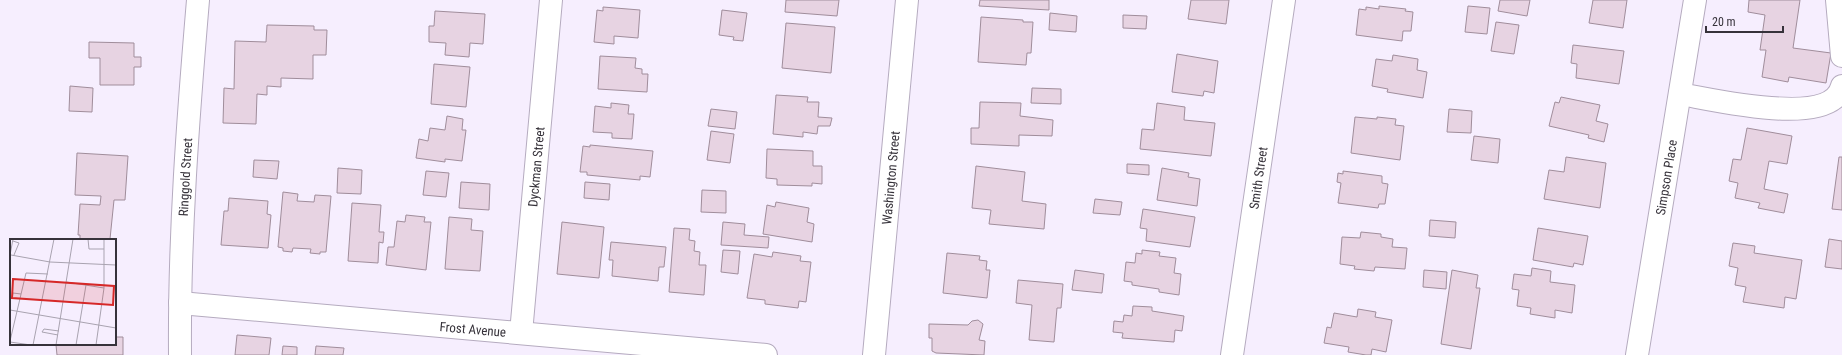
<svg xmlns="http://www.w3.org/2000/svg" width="1842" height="355" viewBox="0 0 1842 355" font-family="'Roboto Condensed',sans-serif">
<rect width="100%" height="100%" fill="#f6eefe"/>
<path fill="#e7d3e2" stroke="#a08d9b" d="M786,0H839L837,16L785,12Z
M980,0H1049V10L979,6Z
M1191,0H1229L1226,24L1188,19Z
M1500,0H1530L1527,16L1498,11Z
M1593,0H1627L1623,28L1589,23Z
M1749,0H1800L1793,48L1831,53L1826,83L1789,77L1788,82L1762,77L1766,50H1760L1765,15L1748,12Z
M1379,6L1406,9L1405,11L1413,12L1411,31H1403L1402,41L1356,35L1359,9L1366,10V7L1379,9Z
M1468,6L1490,8L1487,34L1465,32Z
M603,7L640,10L638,38L614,36V44L594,42L597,10L603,11Z
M722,10L747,13L743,41L733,40L734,37L719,35Z
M435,11L485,14L483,44L470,43L469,57L445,55L446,43L429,42V26H434Z
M1050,13L1077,16L1076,32L1049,30Z
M1123,15L1147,16L1146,29L1123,28Z
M981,17L1023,20V22H1033L1031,53H1027L1026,65L978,62Z
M1496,22L1519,25L1514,54L1491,51Z
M786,23L835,27L831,73L782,68Z
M267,25L314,26V30H327L326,55H313V79L281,78V87L267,86V95L257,94L256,124L223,123L224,88L234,89L235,41L266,42Z
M89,42L134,43V57H141V67H134V85H100V58H89Z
M1573,45L1624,51L1619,84L1576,78L1577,64L1571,63Z
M1177,54L1218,61L1214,93L1204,91L1203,96L1172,92Z
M1393,55L1418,59L1417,70L1427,72L1423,98L1387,92L1388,89L1372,86L1376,59L1392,61Z
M600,56L636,58L635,68L642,69V74H648L647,92L598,89Z
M434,64L470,67L466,107L431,104Z
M70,86L93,88L92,112L69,111Z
M1032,88L1061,89V104L1031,103Z
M776,95L808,97L807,102H819L818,117L832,118L830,126H818L817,134L803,132V137L773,134Z
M1561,97L1600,105L1596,121L1608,124L1604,142L1588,138L1589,135L1549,126L1555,102L1559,103Z
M980,102L1021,103L1020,116L1053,120L1052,136L1019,135V146L971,144V128H979Z
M611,103L629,105L628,114H634L632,139L612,138V133L593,132L595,106L611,108Z
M1157,103L1185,107L1184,120L1215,123L1211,156L1140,149L1142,129L1154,130Z
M711,109L737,112L735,129L708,126Z
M1449,109L1472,111L1471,133L1447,132Z
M447,116L463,119L462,130H466L462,161L445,159V162L416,158L419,139L428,141L430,128L445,130Z
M1355,117L1377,119V117L1396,119L1395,125L1404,126L1400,160L1351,153Z
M1747,128L1792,136L1787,164L1769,161L1764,189L1788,194L1784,213L1758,208L1760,203L1735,198L1738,183L1729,181L1733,159L1741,160Z
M711,131L734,134L730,163L707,160Z
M1474,136L1500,139L1498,163L1471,160Z
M590,145L653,151L650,177L640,176V180L587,175V172H580L583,146L590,147Z
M767,149L813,151V166H822V184L812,183V186L777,185V179L766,178Z
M77,153L128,156L125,200H114L110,239L80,240V235H78L80,204L100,205L101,196L75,195Z
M1566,157L1606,163L1600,208L1544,199L1549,170L1564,172Z
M1839,157H1842V210L1832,209Z
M254,160L279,161L277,179L253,177Z
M1127,164L1149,165V175L1127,173Z
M976,166L1025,172L1022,201L1046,204L1044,229L989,224L991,210L972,208Z
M338,168L362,170L361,194L337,193Z
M1162,168L1189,173L1188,177L1200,179L1197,206L1157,200Z
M426,171L449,173L446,197L423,195Z
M1343,171L1382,176V183L1388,184L1385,204H1379L1378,208L1338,203L1341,183L1337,182L1338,173L1343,174Z
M461,182L490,184L489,210L459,208Z
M585,182L610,184L609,200L584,198Z
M702,190L726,191V213L701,212Z
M283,192L298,194L297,201L314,202L315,195L331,196L326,252H320V254L310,253L311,249L293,248L292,252L283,251V248L278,247Z
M229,198L268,201L267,214L271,215L268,248L221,245L224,211H228Z
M1095,199L1122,202L1120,215L1093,213Z
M776,202L809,208L807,222L814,224L812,242L763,234L767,205L775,207Z
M352,203L381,205L379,232H384L383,243L379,242L378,263L348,261Z
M1143,209L1195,217L1190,247L1146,241L1147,229L1140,228Z
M406,215L425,217L424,222H431L426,270L386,265L388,247H394L397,221L405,222Z
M449,217L472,219L471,230L483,231L480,271L445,269Z
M1430,220L1456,222L1455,238L1429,236Z
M562,222L604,227L599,278L557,274Z
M723,222L745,224L744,235L769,237L768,248L721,245Z
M674,228L690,229L689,240L695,241L694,251L700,252L699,265H706L704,295L669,292Z
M1538,228L1588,236L1583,265L1574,263L1573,267L1533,260Z
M1361,232L1381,234V237L1393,239L1392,247L1407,248L1405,269L1375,267L1374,271L1354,269L1355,266L1340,264L1342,237L1360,238Z
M1829,239L1842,241V269L1825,267Z
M611,242L666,247L664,267H659L658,281L612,276L613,260H609Z
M1733,243L1755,246L1754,253L1802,260L1796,299L1785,297L1784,308L1743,302L1746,287L1735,285L1738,268L1729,266Z
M723,250L740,251L738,274L721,272Z
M1142,250L1160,252L1159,256L1176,258L1174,273L1181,274L1179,295L1159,292V289L1132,285V282L1124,281L1126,262L1135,263L1136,253L1142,254Z
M773,252L801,256L800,261L811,262L806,302L799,301L798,308L765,304V300L747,298L754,254L772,257Z
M947,253L980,256L979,260L987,261L986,270H990L987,298L943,293Z
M1532,268L1551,271L1550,282L1575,285L1572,313L1555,310V318L1530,314L1531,308L1517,306L1519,290L1512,289L1514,274L1531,276Z
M1075,270L1104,274L1102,293L1072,290Z
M1424,270L1447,272L1446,289L1423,287Z
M1452,270L1478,275L1476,288H1480L1471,349L1441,344Z
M1018,280L1063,284L1061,308H1057L1054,342L1029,340L1032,305L1016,303Z
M1133,306L1152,307V311L1184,316L1182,331L1175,330L1174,342L1122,338L1123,333L1113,332L1114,321L1123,322L1124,315L1132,316Z
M1358,309L1376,312L1375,317L1392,320L1386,352L1372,349L1371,355H1366L1348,352L1349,347L1324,343L1327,327L1331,328L1334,313L1357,317Z
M978,320L983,324L979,340L985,341L984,355L936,353L932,351V338H929V324L968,325L972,321Z
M237,335L271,338L269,355H235Z
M115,337H123V355H57L56,345L115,344Z
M283,346L297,347V355H282Z
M316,346L344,348L343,355H315Z"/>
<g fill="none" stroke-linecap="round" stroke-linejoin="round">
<defs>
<g id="minor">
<path d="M1837,0L1842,56"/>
<path d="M1680,94C1711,99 1832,129 1842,86"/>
<path id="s1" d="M180,303L766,355"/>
<path id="s2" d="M521,333L551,0"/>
<path id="s3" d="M180,355C179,236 188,118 198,0"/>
<path id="s4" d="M874,355L907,0"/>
<path id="s5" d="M1232,355L1284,0"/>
<path id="s6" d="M1637,355L1695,0"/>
</g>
</defs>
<use href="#minor" stroke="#b5abbf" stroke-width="24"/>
<use href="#minor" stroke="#fff" stroke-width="22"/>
</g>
<g text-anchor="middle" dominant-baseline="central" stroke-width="3" stroke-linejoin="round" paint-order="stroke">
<g font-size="13" fill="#36323a" stroke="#f6eefe">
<text stroke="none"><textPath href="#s2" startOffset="167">Dyckman Street</textPath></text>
<text stroke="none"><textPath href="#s3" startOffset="178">Ringgold Street</textPath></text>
<text stroke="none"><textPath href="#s4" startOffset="178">Washington Street</textPath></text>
<text stroke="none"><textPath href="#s5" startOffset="179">Smith Street</textPath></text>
<text stroke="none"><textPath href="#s6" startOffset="180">Simpson Place</textPath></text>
<text stroke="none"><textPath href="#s1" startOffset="294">Frost Avenue</textPath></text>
</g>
</g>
<g transform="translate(10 239)">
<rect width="106" height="106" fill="#f6eefe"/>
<path fill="none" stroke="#a9a3b0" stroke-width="1" d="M78,0L79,10H94M3,2L9,4L4,16M0,16L3,0M1,16L40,23L106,26M56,43L94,49M2,60L3,54L11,55M0,71L106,89M48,96L32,93L34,90L49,92M0,102L16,34L38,35M0,103L21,106M23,106L44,0M46,106L63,0M66,106L76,46M86,106L94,49V0"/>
<path fill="#d62828" fill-opacity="0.15" stroke="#d62828" stroke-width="2" d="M3,40L104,47L103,66L2,59Z"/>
<rect width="106" height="106" fill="none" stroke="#36323a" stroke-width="2"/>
</g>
<path d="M1706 26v6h77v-6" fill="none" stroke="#36323a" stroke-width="2"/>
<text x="1712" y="26" font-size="12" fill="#36323a" stroke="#f6eefe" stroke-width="3" paint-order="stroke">20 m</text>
</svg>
